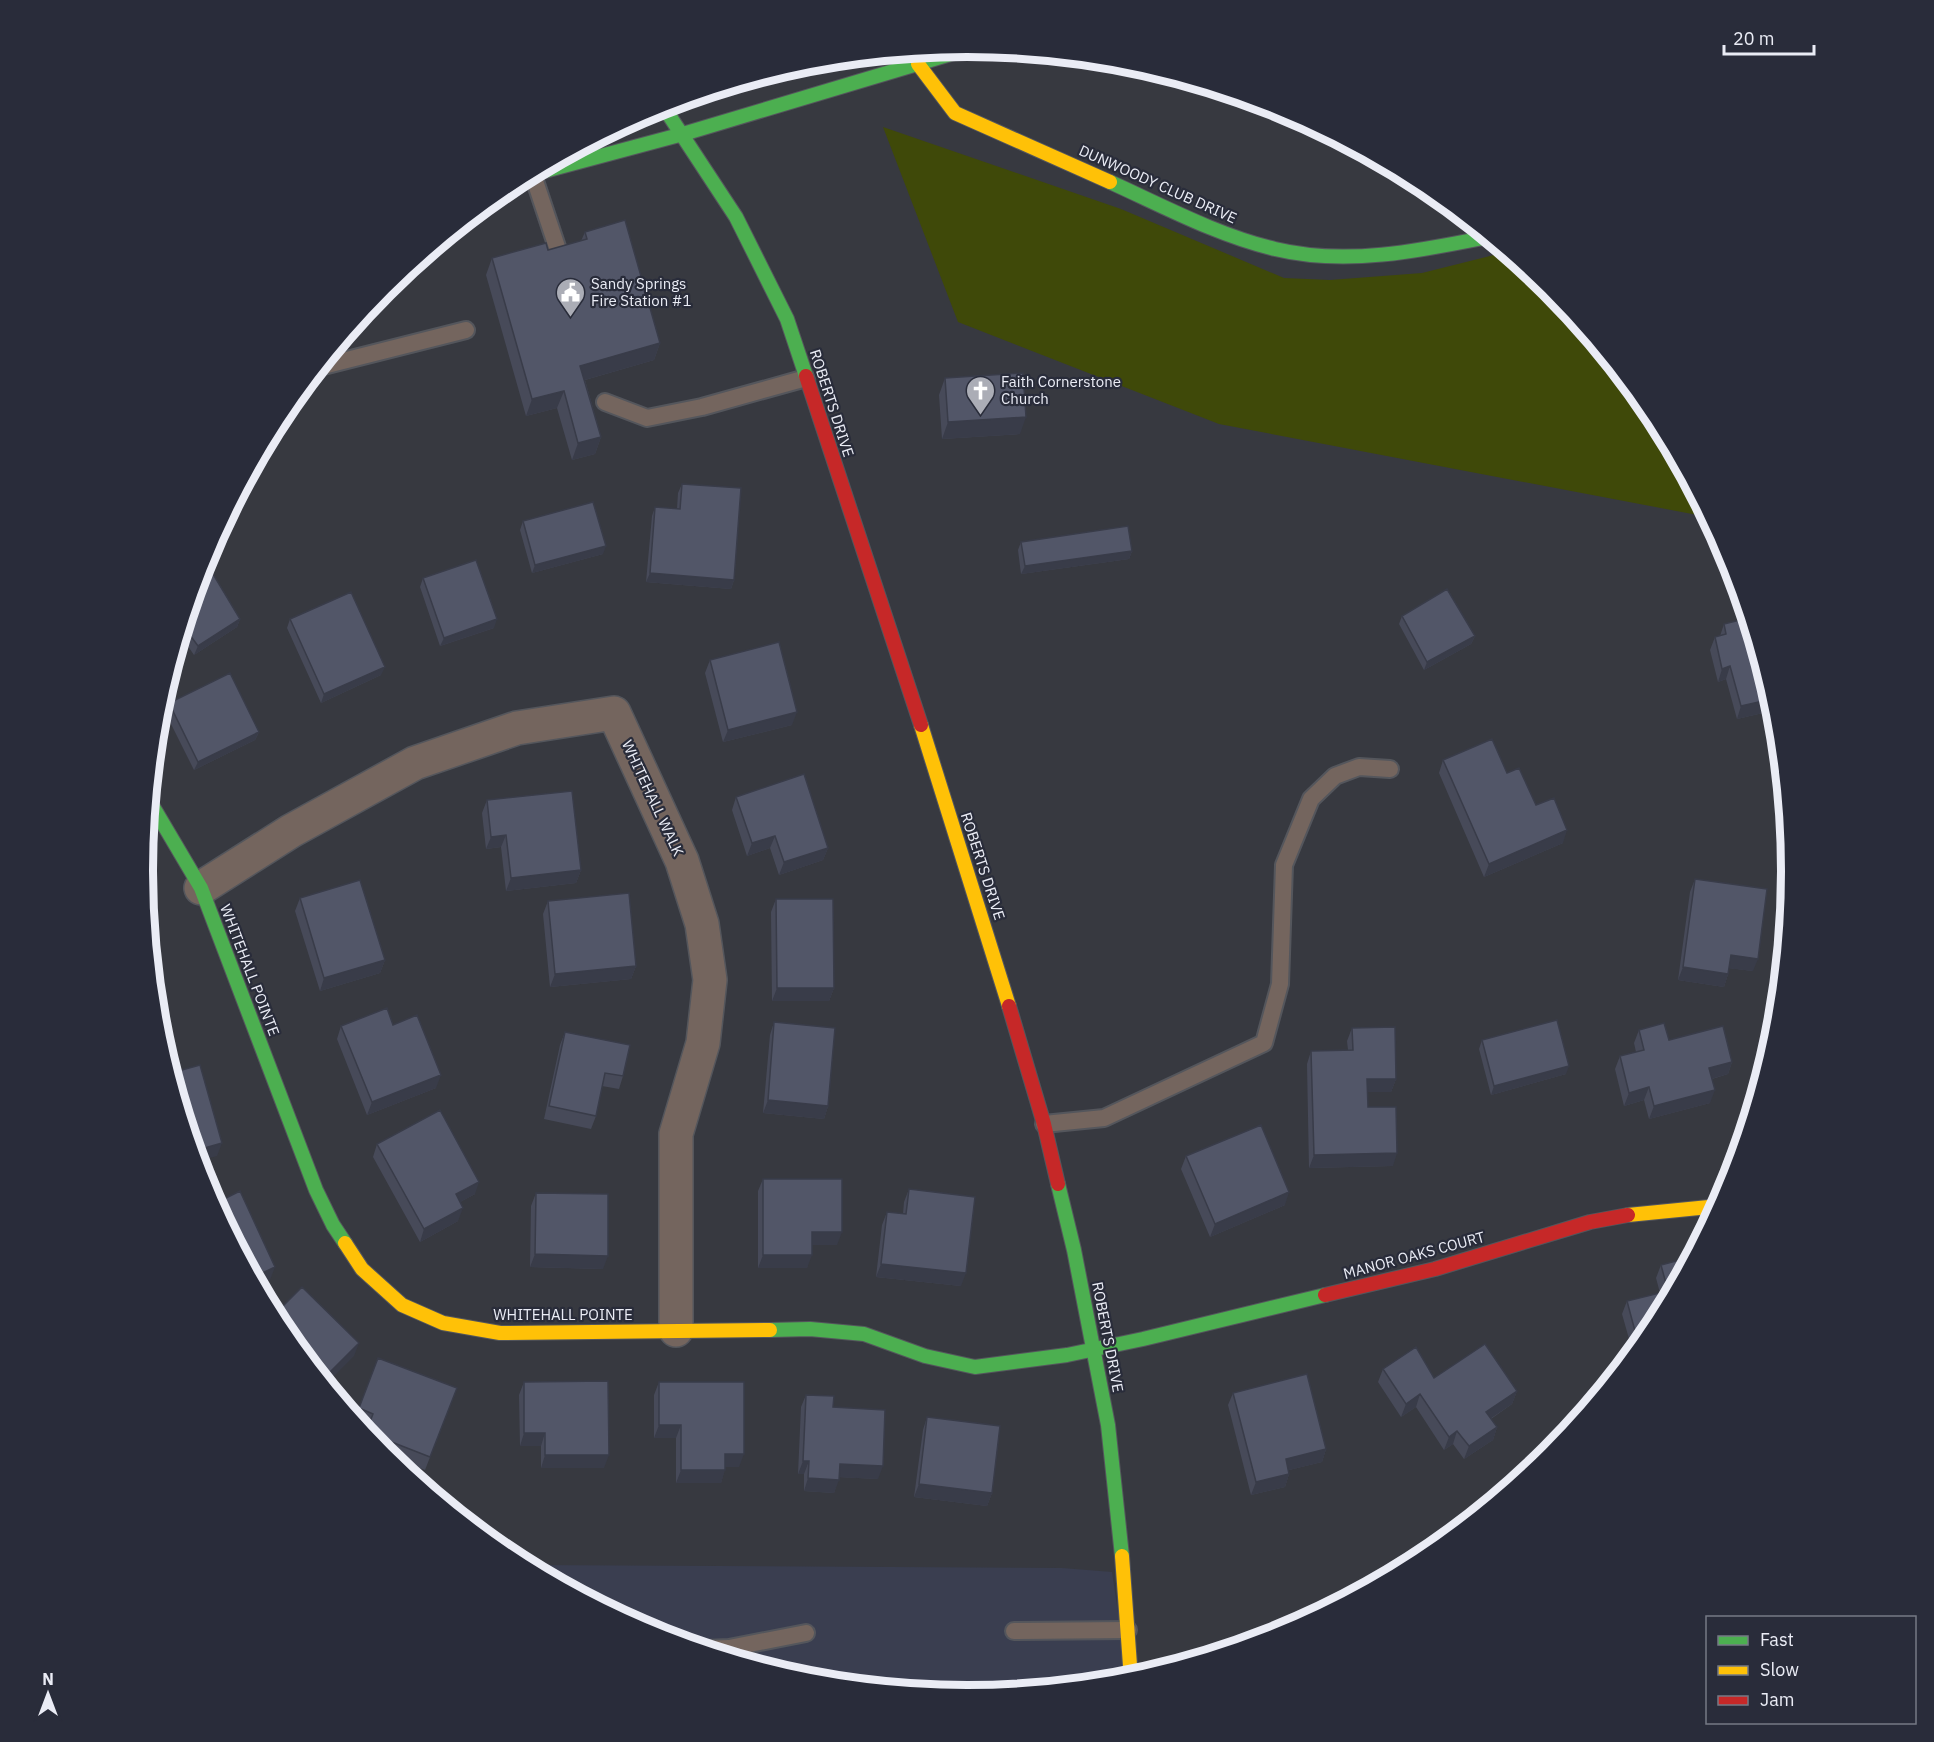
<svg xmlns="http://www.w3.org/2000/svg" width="1934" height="1742" viewBox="0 0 1934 1742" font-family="'IBM Plex Sans',sans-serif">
<rect width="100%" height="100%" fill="#373940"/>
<path fill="#3a3e50" d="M525,1565L1062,1568L1112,1572L1128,1680L967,1695L806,1680L651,1633Z"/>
<path fill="#3f4909" d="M883,127L1121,209L1284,278L1330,280L1422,273L1506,252L1550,288L1653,413L1708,517L1219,424L958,322Z"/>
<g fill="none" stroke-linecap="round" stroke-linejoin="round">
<defs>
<path id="lane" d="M533,175L558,250
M322,364L323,366L466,330
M605,402L647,418L702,407L806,378
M1044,1124L1104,1118L1264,1043L1280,984L1284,865L1311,799L1335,776L1359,767L1390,769
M1014,1631L1128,1630
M706,1649L729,1648L806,1633"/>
<path id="street" d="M201,888L291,831L415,763L517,728L614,713L682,861L702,924L710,980L703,1043L676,1134V1330"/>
<path id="fast" d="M663,106L736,217L787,319L806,376
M526,176L683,134L974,47
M1110,182C1163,206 1219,236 1275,249C1345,266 1419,251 1488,237
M149,800L201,888L316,1190L333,1225L345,1243
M1058,1184L1074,1250L1108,1425L1122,1556
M770,1330L810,1329L864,1334L925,1356L975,1367L1067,1355L1143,1339L1325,1295"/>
<path id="slow" d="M918,64L955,113L1110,182
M921,725L1009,1006
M1628,1215L1719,1206
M345,1243L362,1269L402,1305L443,1323L500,1333L770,1330
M1122,1556L1131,1679"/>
<path id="jam" d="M806,376L921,725
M1009,1006L1044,1124L1058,1184
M1325,1295L1435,1269L1590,1222L1628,1215"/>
</defs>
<use href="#lane" stroke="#54565c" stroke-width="20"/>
<use href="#street" stroke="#54565c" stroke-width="36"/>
<use href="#fast" stroke="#54565c" stroke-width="16"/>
<use href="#slow" stroke="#54565c" stroke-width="16"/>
<use href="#jam" stroke="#54565c" stroke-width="16"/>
<use href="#lane" stroke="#74655e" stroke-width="16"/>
<use href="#street" stroke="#74655e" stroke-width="33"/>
<use href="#fast" stroke="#4caf50" stroke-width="14"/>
<use href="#slow" stroke="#ffc107" stroke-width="14"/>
<use href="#jam" stroke="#c62828" stroke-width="14"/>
</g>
<path fill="#474a59" d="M585,232L660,343L654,360L585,380L601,437L595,454L572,460L557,408L526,416L486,275L492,258L548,250L581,241Z
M945,378L1020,434L942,439L939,395Z
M682,484L734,580L731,589L646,582L652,516L655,507L677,509L678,493Z
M523,521L603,554L532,573L520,530Z
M1021,542L1132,551L1129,559L1021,574L1018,550Z
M204,559L240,619L237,627L194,655L181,636Z
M423,578L494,628L440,646L420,587Z
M1402,616L1475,636L1471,644L1424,670L1399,624Z
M290,619L381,675L321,703L287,628Z
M1724,624L1772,699L1767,712L1737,719L1726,679L1718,682L1710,650L1715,637L1720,636Z
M710,660L792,725L723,742L705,673Z
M169,703L259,732L255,740L194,770L165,712Z
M1443,760L1507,773L1563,843L1484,877L1439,773Z
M736,797L828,848L823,860L779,875L770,848L747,856L732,810Z
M487,800L581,870L576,883L506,891L501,847L486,849L482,813Z
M1695,879L1753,971L1729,968L1728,974L1724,987L1678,980L1690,892Z
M300,898L385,960L380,973L320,991L295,911Z
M776,899L834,988L829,1001H772L771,912Z
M548,901L636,966L631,979L550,987L543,914Z
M774,1022L828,1106L824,1119L763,1113L770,1035Z
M393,1025L436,1088L367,1115L337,1039L341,1026Z
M1352,1028L1396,1079L1391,1092H1368V1107L1393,1166L1309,1168L1307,1064L1311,1051L1348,1050L1347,1041Z
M1639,1030L1732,1062L1728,1074L1712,1079L1710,1103L1649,1119L1644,1100L1624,1106L1615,1069L1620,1056L1636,1052L1634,1043Z
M565,1032L623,1076L619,1089L602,1086L596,1116L591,1129L544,1119L560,1045Z
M1482,1040L1566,1074L1491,1095L1479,1049Z
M377,1144L475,1194L460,1202L458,1221L420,1242L373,1157Z
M1186,1156L1285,1205L1210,1237L1181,1169Z
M763,1179L837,1245H812L807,1268H758V1191Z
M909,1189L961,1286L876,1277L882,1225L887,1212L903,1214L904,1202Z
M536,1193L603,1269L530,1267L531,1206Z
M1691,1257L1652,1329L1633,1353L1622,1314L1627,1301L1660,1293L1656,1278L1661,1265Z
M378,1358L457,1388L425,1470L384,1454L366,1432L368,1427L359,1423L355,1419Z
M1383,1369L1434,1378L1517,1391L1512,1404L1491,1419L1497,1427L1493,1440L1464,1459L1453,1444L1444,1450L1416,1407L1401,1417L1378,1382Z
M524,1382L604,1468H541V1446H520L519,1395Z
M659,1382L739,1467H725L721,1483H676V1438H654V1395Z
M1233,1393L1326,1449L1322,1462L1289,1470V1474L1285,1487L1251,1495L1228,1405Z
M806,1395L833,1407L878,1479L839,1477L834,1493L804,1491V1474H798L801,1407Z
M927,1417L992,1493L987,1506L914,1497L923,1430Z"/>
<path fill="#393c49" d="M660,343L654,360L574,383L580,366Z
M564,391L557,408L526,416L532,399Z
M1026,417L1020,434L942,439L948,422Z
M601,437L595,454L572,460L578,443Z
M606,546L603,554L532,573L535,565Z
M1132,551L1129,559L1021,574L1025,566Z
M650,573L734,580L731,589L646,582Z
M240,619L237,627L194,655L198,646Z
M497,619L494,628L440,646L444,638Z
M1475,636L1471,644L1424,670L1427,662Z
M1730,666L1726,679L1718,682L1722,669Z
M385,667L381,675L321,703L324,694Z
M1772,699L1767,712L1737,719L1741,706Z
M797,712L792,725L723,742L728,730Z
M259,732L255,740L194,770L198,762Z
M1567,830L1563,843L1484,877L1489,864Z
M506,835L501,847L486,849L491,837Z
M775,836L770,848L747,856L752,843Z
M828,848L823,860L779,875L784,862Z
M581,870L576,883L506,891L511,878Z
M1731,955L1758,959L1753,971L1726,968Z
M385,960L380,973L320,991L324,978Z
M636,966L631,979L550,987L555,974Z
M1683,967L1728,974L1724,987L1678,980Z
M777,988H834L829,1001H772Z
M167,1007L164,1015L157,1019L156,1013Z
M1732,1062L1728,1074L1704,1081L1709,1068Z
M1569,1066L1566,1074L1491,1095L1494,1086Z
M441,1075L436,1088L367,1115L372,1102Z
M1367,1079H1396L1391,1092H1363Z
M1649,1087L1644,1100L1624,1106L1629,1093Z
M1715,1090L1710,1103L1649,1119L1654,1106Z
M768,1100L828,1106L824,1119L763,1113Z
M222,1143L217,1156L198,1161L194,1151Z
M1397,1153L1393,1166L1309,1168L1314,1155Z
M479,1182L475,1194L451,1207L456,1194Z
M1289,1192L1285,1205L1210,1237L1215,1224Z
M463,1208L458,1221L420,1242L424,1229Z
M812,1232H842L837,1245H807Z
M535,1254L608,1256L603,1269L530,1267Z
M763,1255H812L807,1268H758Z
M881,1264L966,1273L961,1286L876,1277Z
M275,1267L270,1280L258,1286L254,1277Z
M359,1343L354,1356L326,1384L323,1379Z
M1517,1391L1512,1404L1481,1425L1486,1412Z
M1420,1394L1416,1407L1401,1417L1406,1404Z
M659,1425H681L676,1438H654Z
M1497,1427L1493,1440L1464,1459L1469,1446Z
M1457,1431L1453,1444L1444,1450L1449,1437Z
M524,1433H545L541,1446H520Z
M1326,1449L1322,1462L1281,1472L1286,1459Z
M725,1454H744L739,1467H721Z
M545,1455H609L604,1468H541Z
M803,1461H809L804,1474H798Z
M840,1464L883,1466L878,1479L835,1477Z
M681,1470H725L721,1483H676Z
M1289,1474L1285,1487L1251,1495L1256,1482Z
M808,1478L839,1480L834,1493L804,1491Z
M919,1484L992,1493L987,1506L914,1497Z"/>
<path fill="#525668" stroke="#393c49" stroke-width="1.5" d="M625,220L660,343L580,366L601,437L578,443L564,391L532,399L492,258L546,243L548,250L587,239L585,232Z
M1023,373L1026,417L948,422L945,378Z
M682,484L741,488L734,580L650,573L655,507L680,509Z
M593,502L606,546L535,565L523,521Z
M1128,526L1132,551L1025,566L1021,542Z
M204,559L240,619L198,646L184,627Z
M476,560L497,619L444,638L423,578Z
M1447,589L1475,636L1427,662L1402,616Z
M351,592L385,667L324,694L290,619Z
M1748,618L1772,699L1741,706L1730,666L1722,669L1715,637L1726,634L1724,624Z
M779,642L797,712L728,730L710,660Z
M230,673L259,732L198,762L169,703Z
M1492,739L1507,773L1519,768L1536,805L1554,798L1567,830L1489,864L1443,760Z
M804,774L828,848L784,862L775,836L752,843L736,797Z
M572,791L581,870L511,878L506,835L491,837L487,800Z
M1695,879L1767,889L1758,959L1731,955L1728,974L1683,967Z
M360,880L385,960L324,978L300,898Z
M629,893L636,966L555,974L548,901Z
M776,899H833L834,988H777Z
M152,968L167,1007L156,1013Z
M387,1008L393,1025L417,1015L441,1075L372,1102L341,1026Z
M1557,1020L1569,1066L1494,1086L1482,1040Z
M774,1022L835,1028L828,1106L768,1100Z
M1664,1023L1669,1040L1723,1026L1732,1062L1709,1068L1715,1090L1654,1106L1649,1087L1629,1093L1620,1056L1644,1050L1639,1030Z
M1395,1027L1396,1079H1367L1368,1107H1396L1397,1153L1314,1155L1311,1051L1353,1050L1352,1028Z
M565,1032L630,1045L623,1076L605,1073L596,1116L549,1106Z
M200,1065L222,1143L194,1151L171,1073Z
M440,1110L479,1182L456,1194L463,1208L424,1229L377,1144Z
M1261,1125L1289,1192L1215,1224L1186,1156Z
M763,1179H842V1232H812V1255H763Z
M909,1189L975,1197L966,1273L881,1264L887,1212L906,1214Z
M240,1191L275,1267L254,1277L214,1204Z
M536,1193L608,1194V1256L535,1254Z
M1691,1257L1652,1329L1639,1346L1627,1301L1668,1291L1661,1265Z
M302,1287L359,1343L323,1379L281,1329L274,1315Z
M1485,1344L1517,1391L1486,1412L1497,1427L1469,1446L1457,1431L1449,1437L1420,1394L1406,1404L1383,1369L1416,1347L1434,1378Z
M378,1358L457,1388L430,1457L366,1432L373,1414L359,1408Z
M1307,1374L1326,1449L1286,1459L1289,1474L1256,1482L1233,1393Z
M608,1381L609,1455H545V1433H524V1382Z
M659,1382H744V1454H725V1470H681V1425H659Z
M806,1395L834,1396L833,1407L885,1410L883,1466L840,1464L839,1480L808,1478L809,1461H803Z
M927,1417L1000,1426L992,1493L919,1484Z"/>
<defs>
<symbol id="civic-pin" viewBox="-11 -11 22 30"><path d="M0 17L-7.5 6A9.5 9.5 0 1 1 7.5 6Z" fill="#abadb6" stroke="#292c3a"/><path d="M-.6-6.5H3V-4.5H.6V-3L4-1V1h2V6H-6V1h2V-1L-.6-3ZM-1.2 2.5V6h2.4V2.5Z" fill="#fff"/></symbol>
<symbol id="church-pin" viewBox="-11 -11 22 30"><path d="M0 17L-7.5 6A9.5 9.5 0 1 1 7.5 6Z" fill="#abadb6" stroke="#292c3a"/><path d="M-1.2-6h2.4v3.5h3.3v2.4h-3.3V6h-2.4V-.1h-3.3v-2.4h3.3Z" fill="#fff"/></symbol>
</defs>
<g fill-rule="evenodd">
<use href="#civic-pin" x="554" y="276" width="33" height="45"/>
<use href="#church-pin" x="964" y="374" width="33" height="45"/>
</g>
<g text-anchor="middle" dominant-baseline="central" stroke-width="4.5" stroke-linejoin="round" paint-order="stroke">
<g font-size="15" fill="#eaecf5" stroke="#292c3a">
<text transform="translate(1158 184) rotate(24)">DUNWOODY CLUB DRIVE</text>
<text transform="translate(832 403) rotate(72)">ROBERTS DRIVE</text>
<text transform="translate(653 798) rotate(65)">WHITEHALL WALK</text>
<text transform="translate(983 866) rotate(72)">ROBERTS DRIVE</text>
<text transform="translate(250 970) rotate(69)">WHITEHALL POINTE</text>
<text transform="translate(1414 1255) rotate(-15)">MANOR OAKS COURT</text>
<text x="563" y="1314">WHITEHALL POINTE</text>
<text transform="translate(1108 1337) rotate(79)">ROBERTS DRIVE</text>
</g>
<g font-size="15" fill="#eaecf5" stroke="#292c3a" text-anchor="start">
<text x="591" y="283">Sandy Springs<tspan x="591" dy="17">Fire Station #1</tspan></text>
<text x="1001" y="381">Faith Cornerstone<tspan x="1001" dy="17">Church</tspan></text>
</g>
</g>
<path d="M0 0H1934V1742H0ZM153 871a814 814 0 1 1 1628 0a814 814 0 1 1-1628 0Z" fill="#292c3a" fill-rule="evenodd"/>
<path fill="none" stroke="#eaecf5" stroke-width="8" d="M153 871a814 814 0 1 1 1628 0a814 814 0 1 1-1628 0Z"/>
<rect x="1706" y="1616" width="210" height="108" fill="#292c3a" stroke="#767985" stroke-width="1.5"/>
<rect x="1718" y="1636" width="30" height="9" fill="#4caf50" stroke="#767985" stroke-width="1.5"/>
<text x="1760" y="1646" font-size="18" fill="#eaecf5">Fast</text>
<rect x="1718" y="1666" width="30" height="9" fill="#ffc107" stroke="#767985" stroke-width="1.5"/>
<text x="1760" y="1676" font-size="18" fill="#eaecf5">Slow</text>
<rect x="1718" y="1696" width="30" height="9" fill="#c62828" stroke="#767985" stroke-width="1.5"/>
<text x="1760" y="1706" font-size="18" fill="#eaecf5">Jam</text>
<g transform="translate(48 1694)" stroke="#292c3a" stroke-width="4.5" paint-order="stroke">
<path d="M0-4.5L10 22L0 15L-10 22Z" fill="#eaecf5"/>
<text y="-9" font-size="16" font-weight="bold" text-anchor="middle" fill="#eaecf5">N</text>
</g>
<path d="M1724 45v9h90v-9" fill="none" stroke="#eaecf5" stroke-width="3"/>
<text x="1733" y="45" font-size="18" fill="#eaecf5" stroke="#292c3a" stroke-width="4.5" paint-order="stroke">20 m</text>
</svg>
